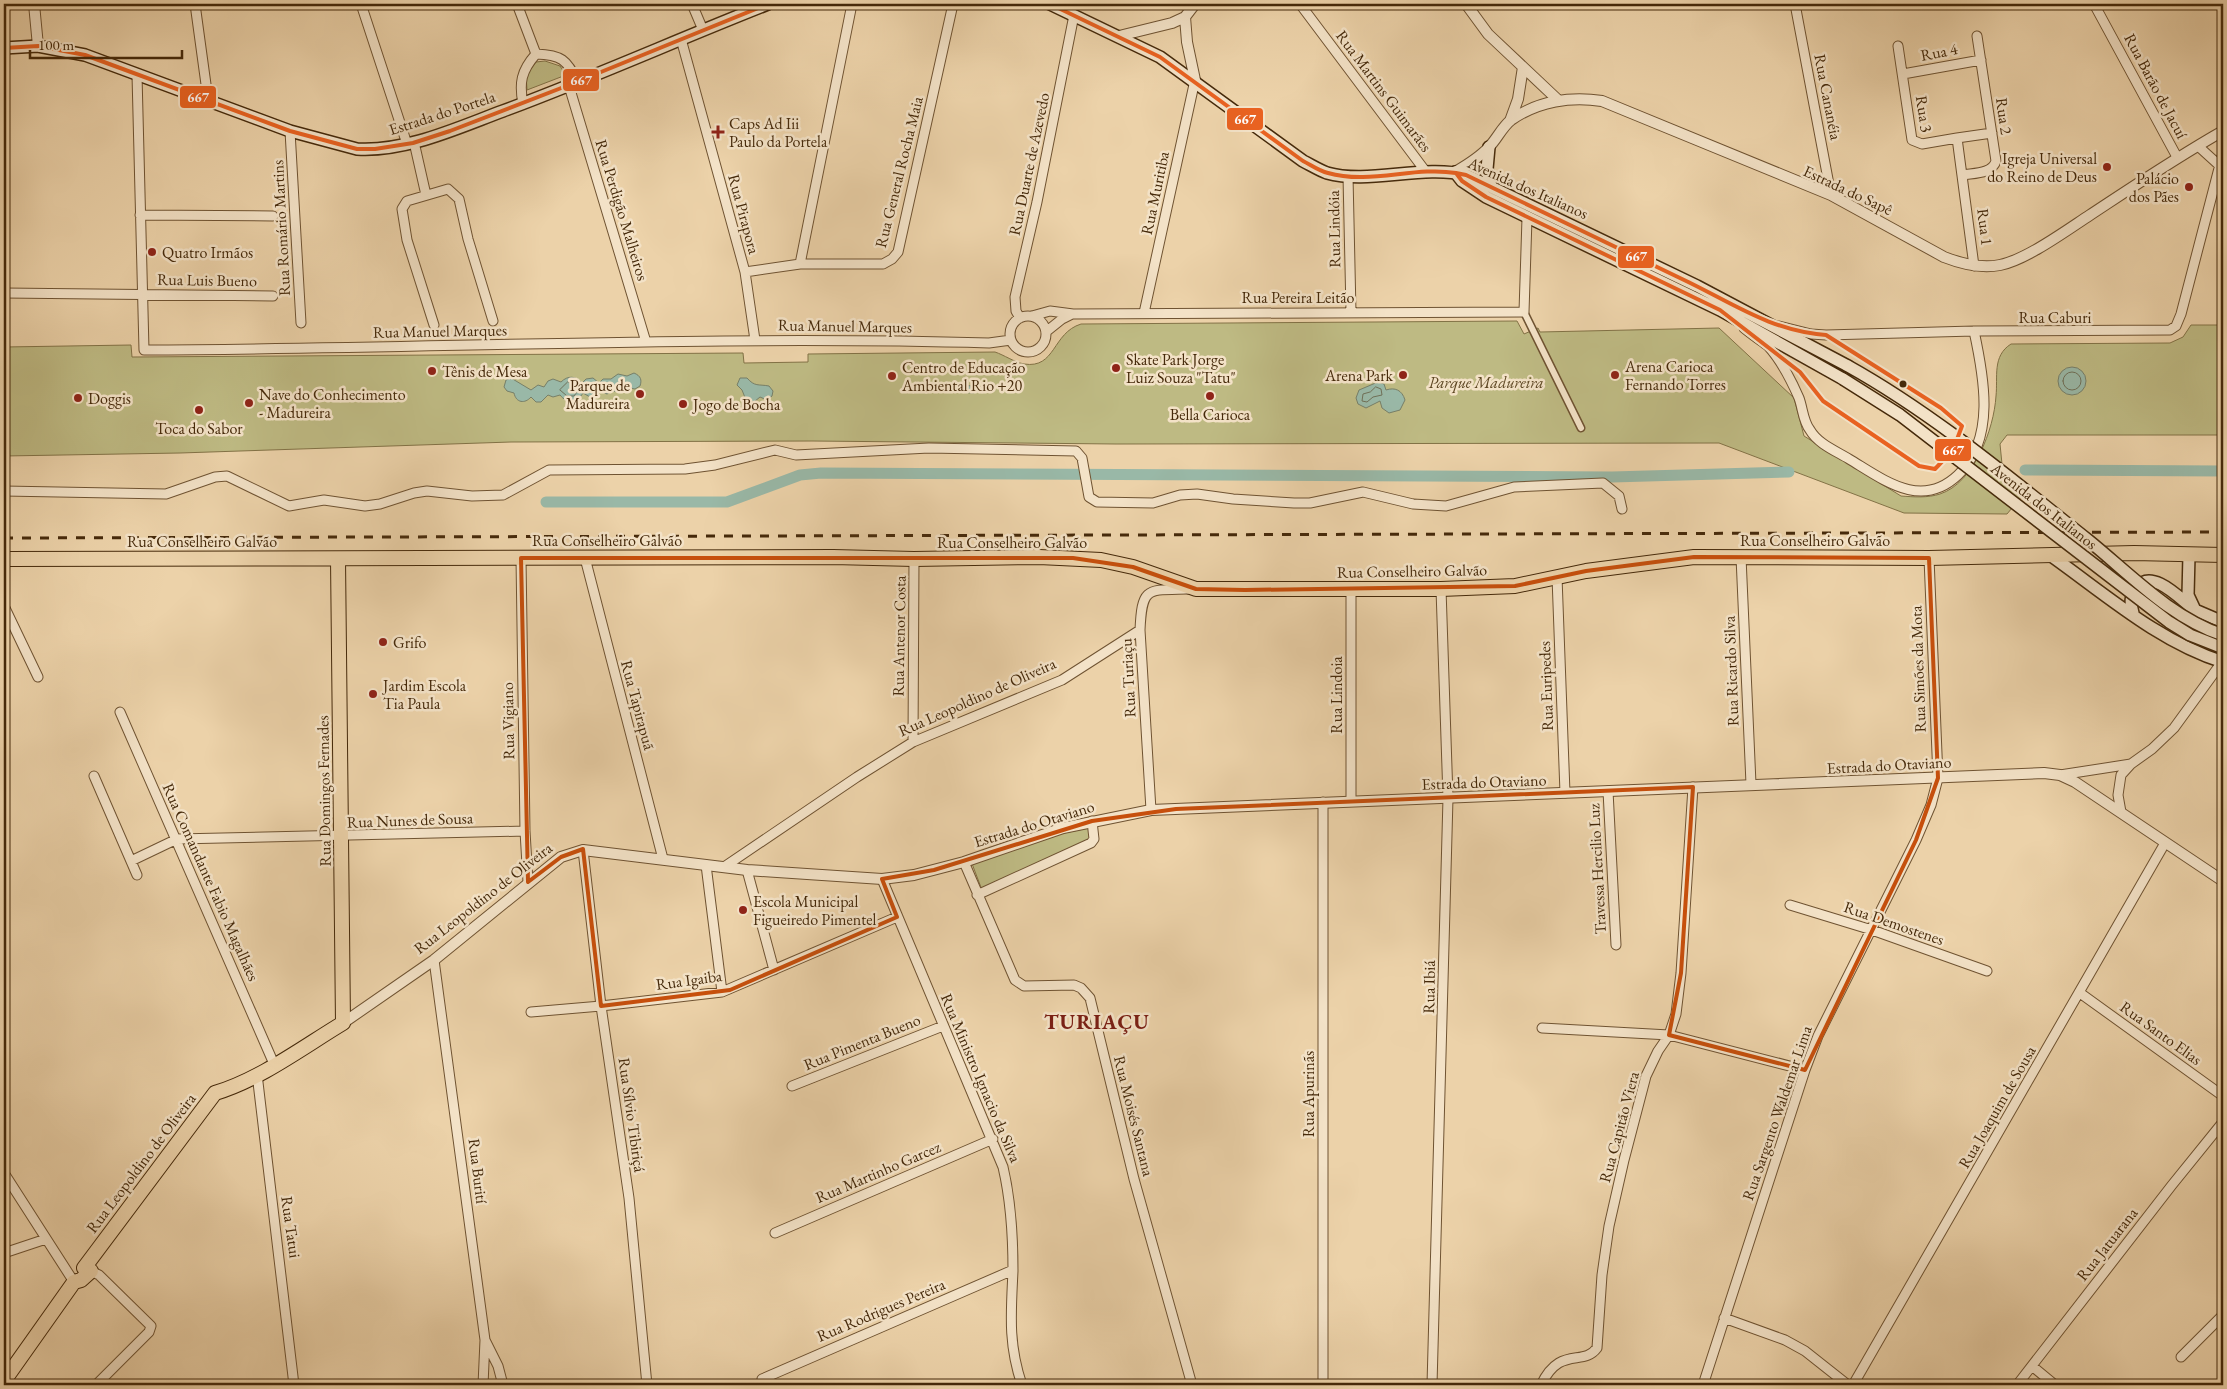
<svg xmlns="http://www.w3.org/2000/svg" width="2227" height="1389" viewBox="0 0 2227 1389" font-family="'EB Garamond',serif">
<rect width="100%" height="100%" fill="#ecd2a9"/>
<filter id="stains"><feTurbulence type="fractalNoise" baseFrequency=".004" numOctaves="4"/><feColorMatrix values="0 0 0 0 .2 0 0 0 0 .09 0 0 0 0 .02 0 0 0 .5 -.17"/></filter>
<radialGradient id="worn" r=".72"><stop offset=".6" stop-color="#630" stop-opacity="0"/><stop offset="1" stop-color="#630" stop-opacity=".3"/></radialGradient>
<path fill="#beba83" stroke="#827246" d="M545,61L560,66L566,75L527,90L526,75L536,62Z
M1517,321L1524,334L1538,328L1540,332L1719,328L1794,398L1804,436L1901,496C1914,497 1928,498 1940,494C1974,483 1994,429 1996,396C1998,377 1992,356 2011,344L2170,343L2183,337L2191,325H2223V435H2007L2000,444L2002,464L2027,490L2007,514L1904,513L1719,443L1116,444L812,441L511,442L180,453L4,456V347L131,345L132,357L743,353L744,363L808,362V354L995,352C1004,355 1014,362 1024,364C1056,369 1052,333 1081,324Z
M1089,828L1092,840L982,890L971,861L1044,837Z"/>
<path fill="#99b8a7" stroke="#777f68" d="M2058 381a14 14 0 1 1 28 0a14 14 0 1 1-28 0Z
M634,373C641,376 642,380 640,386L635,389L629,388L623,392L613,391L607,394L600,391L596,395L590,397L583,393C577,403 567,404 560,395L553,397L548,395L541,402H536L531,397C525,404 516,403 514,393L507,391L504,387L506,380L511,378L531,390L538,385L544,387L548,381L553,379L561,382C568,375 576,376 582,383L586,379L593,378L599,383L603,379H611L618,374L627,376Z
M740,378H747C755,387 758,384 769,386L773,391L772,396L767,400L760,397L754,402L746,400L742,390L737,385Z
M1378,382L1384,384L1386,390C1395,387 1402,390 1405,400L1400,410L1389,413L1382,408L1380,401L1366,408L1358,404L1356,398L1359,390Z
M937,384L974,386V393L936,391Z"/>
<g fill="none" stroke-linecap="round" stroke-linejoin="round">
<path stroke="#6f7058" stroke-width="1" d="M2063 381a9 9 0 1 1 18 0a9 9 0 1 1-18 0Z
M568,382L575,383L580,388L574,396H567L560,390Z
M1376,387L1381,389L1382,395L1373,397L1367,402L1362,401L1363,394L1370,392Z"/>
<path stroke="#99b8a7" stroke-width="11" d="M2025,470L2223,471
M546,502H727L800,475L821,473L1612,477L1789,472"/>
<defs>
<path id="pedestrian" d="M1524,312L1581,428"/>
<path id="minor" d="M195,4L208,99
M361,4L407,144
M517,4L536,54
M692,4L703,30
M1300,4L1426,172
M1795,4L1831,195
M2094,4L2177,157
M681,39L745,272L755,340
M1898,46L1912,140L1922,144L1957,138
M536,54C561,55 567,59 578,83
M1903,74L1981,60
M137,75L144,350C426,349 708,335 989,343L1011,340
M569,86L646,342
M523,104C519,83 521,71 536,54
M290,131L301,323
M414,142L426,195
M2198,146L2220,166
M1963,175C1974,173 1992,174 1996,161L1977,36
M1348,176L1351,312
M140,215L273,216
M800,264L852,4
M1974,266L1957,138L1992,133
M745,272L800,264H883L892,259L898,252L953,4
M4,293L273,296
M1144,313L1195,80
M1010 334a18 18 0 1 1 36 0a18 18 0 1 1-36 0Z
M1032,316L1050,311L1073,314L1524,312L1527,218
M1020,318L1016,311L1015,297L1037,202L1074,15
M434,325L407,240L402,209L407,201L448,189L459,199L468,239L493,321
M1779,326L1811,334L1826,335L1974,331L2170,330L2176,326L2181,314L2223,153
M1744,328C1751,334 1760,340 1768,346C1780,359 1792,382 1799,398C1803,409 1803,421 1810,430C1818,444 1836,451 1849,459C1884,480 1921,510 1958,475C1996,439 1984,377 1974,331
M1047,331L1062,319L1072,314
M4,491L166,494L215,477L227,476L289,506L324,500L365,506L380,504L414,493L427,491L472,496L503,495L549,470L685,469L715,465L775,450L796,455L929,448L1076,451L1082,458L1089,497L1097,502L1153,503L1180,495L1197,494L1233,499L1294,503H1310L1363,492L1413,504L1446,506L1514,487L1603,483L1619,496L1622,509
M1741,557L1751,784
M521,558L525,831L528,882
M585,558L663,859
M1557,577L1565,793
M1351,589V801
M4,606L38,677
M120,712L274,1064
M913,742L914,559
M2060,775L2131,764
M94,776L137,875
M1608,791L1616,945
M1323,802V1385
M1151,810L1140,630C1142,586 1147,590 1188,589
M2121,812L2118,795L2121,775L2131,764L2152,749L2174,728L2222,662
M583,850L601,1006L629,1198L647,1385
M131,861L177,839L525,831
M964,862L1015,980L1024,986L1074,985L1081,988L1090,998L1134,1179L1192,1385
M706,865L722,992
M724,867L857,777L913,742L1062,680L1140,630
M747,870L774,970
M882,879L1003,1167C1011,1201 1013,1236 1013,1271C1011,1313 1008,1344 1022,1385
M977,895L1091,843L1094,839L1092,821
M1790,905L1872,930L1987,971
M434,960L485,1340L483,1385
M2080,993L2223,1096
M531,1012L601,1006L722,992L897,917
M1542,1028L1669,1035L1805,1070
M257,1074L294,1385
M792,1086L943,1026
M4,1173L74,1282
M775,1233L993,1139
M4,1253L46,1239
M91,1271L99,1275L151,1326L149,1332L96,1385
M1724,1318L1785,1340L1805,1351L1848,1385
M485,1340L498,1366L503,1385
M2181,1357L2223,1315
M2032,1366L2055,1385
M762,1379L1013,1270
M1432,1385L1448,798L1441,589
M1541,1385C1560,1345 1583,1367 1597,1348L1602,1275L1609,1226L1624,1160L1646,1076L1658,1051L1669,1035L1676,1014L1681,973L1693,787
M1703,1385L1805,1070L1818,1036L1916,840L1931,805L1938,778L1929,558
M1853,1385L2165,843
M2017,1385L2172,1185L2223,1122"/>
<path id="tertiary" d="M34,4L38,46
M1466,4L1488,34L1558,100
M1185,17L1187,42L1195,80
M1119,36L1172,23L1185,17L1195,4
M1510,121L1518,99L1523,67
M1455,172C1467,165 1480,157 1489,147C1497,139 1502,127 1511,120C1538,101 1571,96 1602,101L1831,195L1944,257C1962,264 1981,269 2000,265C2026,260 2067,230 2090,215C2134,186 2177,157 2223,131
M343,1023L434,960L561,857L583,850L747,870L882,879L914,875L964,862L1063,828L1151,810L2044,773L2060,775L2075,782L2223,881"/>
<path id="secondary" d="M1050,4L1160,57L1303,161C1311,165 1319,170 1327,173C1369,185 1422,164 1466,175L1697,286L1848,366
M4,48L38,46L85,55L290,131L357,149C406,152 457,128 503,111C592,78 679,39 768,4
M1489,147L1487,169L1491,186
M1455,172L1462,181L1486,197L1720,310L1843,379
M2050,555C2105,594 2159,642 2223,662
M2189,555L2188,595L2195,610L2223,622
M2133,613C2130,602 2130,596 2137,587C2153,568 2181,600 2195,610"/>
<path id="primary" d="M4,559L833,557L914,559L1039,557L1101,560L1133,567L1196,589H1441L1515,586L1586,571L1694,557L1929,558L2134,553L2223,555
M4,1381L74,1282L81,1280L91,1271L84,1268L215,1093C261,1079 303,1047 343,1023L338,559"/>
</defs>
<use href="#pedestrian" stroke="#6f5332" stroke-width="9"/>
<use href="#minor" stroke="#6f5332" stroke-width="11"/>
<use href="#tertiary" stroke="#6f5332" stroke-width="12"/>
<use href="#secondary" stroke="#45290a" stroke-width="14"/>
<use href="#primary" stroke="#45290a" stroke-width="16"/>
<use href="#pedestrian" stroke="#f3e2c7" stroke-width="6"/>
<use href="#minor" stroke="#f3e2c7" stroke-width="9"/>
<use href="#tertiary" stroke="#f3e2c7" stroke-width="10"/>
<use href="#secondary" stroke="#f3e2c7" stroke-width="11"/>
<use href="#primary" stroke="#ecd2a9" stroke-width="14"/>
<path stroke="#45290a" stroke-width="3" stroke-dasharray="9 9" stroke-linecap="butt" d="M4,538L2223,532"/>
<defs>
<path id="secondary-bridge" d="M1848,366C1934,414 2011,479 2088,540C2130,574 2171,618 2223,635
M1843,379L1900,415L2169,622L2190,635L2223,648"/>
</defs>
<use href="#secondary-bridge" stroke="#45290a" stroke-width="14" stroke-linecap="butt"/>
<use href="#secondary-bridge" stroke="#f3e2c7" stroke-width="11"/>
<defs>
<path id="bus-1" d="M1050,4L1160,57L1303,161C1311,165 1319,171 1328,173C1370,185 1414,166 1456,173
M4,48L38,46L85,55L290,131L357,149H375L413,143L450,131L569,85L768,4
M1456,173L1466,175C1538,210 1610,244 1682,279C1731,302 1770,331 1826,335L1941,408L1962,426L1953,450L1935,469L1919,466L1823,401L1800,372L1720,310L1486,197L1462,181Z"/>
</defs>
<use href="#bus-1" stroke="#f3e2c7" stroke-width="8"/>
<use href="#bus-1" stroke="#e96221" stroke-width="4"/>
</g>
<path fill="none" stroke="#c74f0c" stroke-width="4" stroke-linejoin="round" d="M1694,557L1929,558L1938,778L1916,840L1805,1070L1669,1035L1681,973L1693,787L1176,809L1092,821L934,870L882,879L897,917L730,990L601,1006L583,849L561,857L528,882L521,558H1073L1133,567L1196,589L1245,590L1515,586L1586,571Z"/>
<g fill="#8f2418" stroke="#f3e2c7" stroke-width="2">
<path d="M715.5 124.5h5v5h5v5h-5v5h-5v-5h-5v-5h5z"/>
<circle cx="2107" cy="167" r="5"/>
<circle cx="2189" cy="187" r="5"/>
<circle cx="152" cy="252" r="5"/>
<circle cx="1116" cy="368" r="5"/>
<circle cx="432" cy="371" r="5"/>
<circle cx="1403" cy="375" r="5"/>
<circle cx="1615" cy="375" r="5"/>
<circle cx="892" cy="376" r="5"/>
<circle cx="640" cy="394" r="5"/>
<circle cx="1210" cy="396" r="5"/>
<circle cx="78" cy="398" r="5"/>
<circle cx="249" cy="403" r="5"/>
<circle cx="683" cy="404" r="5"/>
<circle cx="199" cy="410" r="5"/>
<circle cx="383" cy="642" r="5"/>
<circle cx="373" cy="694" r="5"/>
<circle cx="743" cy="910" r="5"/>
</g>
<circle fill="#45290a" stroke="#f3e2c7" stroke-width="2" cx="1903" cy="384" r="4.5"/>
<g text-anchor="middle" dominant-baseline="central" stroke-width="5" stroke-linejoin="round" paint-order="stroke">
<g font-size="16" fill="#45290a" stroke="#f3e2c7">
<text transform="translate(1939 52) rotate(-11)">Rua 4</text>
<text transform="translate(2156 86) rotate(62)">Rua Barão de Jacuí</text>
<text transform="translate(1384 91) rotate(53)">Rua Martins Guimarães</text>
<text transform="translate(1828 97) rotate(79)">Rua Cananéia</text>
<text transform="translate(442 113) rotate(-18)">Estrada do Portela</text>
<text transform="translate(1924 114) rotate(81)">Rua 3</text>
<text transform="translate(2004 116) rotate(82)">Rua 2</text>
<text transform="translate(1029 164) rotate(-78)">Rua Duarte de Azevedo</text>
<text transform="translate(899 172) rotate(-76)">Rua General Rocha Maia</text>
<text transform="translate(1528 188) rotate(24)">Avenida dos Italianos</text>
<text transform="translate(1848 190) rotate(25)">Estrada do Sapê</text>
<text transform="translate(1155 193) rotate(-78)">Rua Muritiba</text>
<text transform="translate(622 210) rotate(73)">Rua Perdigão Malheiros</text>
<text transform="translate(744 214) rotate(75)">Rua Pirapora</text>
<text transform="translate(1985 227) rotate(83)">Rua 1</text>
<text transform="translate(281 228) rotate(-93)">Rua Romário Martins</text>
<text transform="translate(1334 229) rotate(-91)">Rua Lindóia</text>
<text transform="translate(207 280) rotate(1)">Rua Luis Bueno</text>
<text x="1298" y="297">Rua Pereira Leitão</text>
<text x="2055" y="317">Rua Caburi</text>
<text transform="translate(845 326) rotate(1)">Rua Manuel Marques</text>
<text transform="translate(440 331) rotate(-1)">Rua Manuel Marques</text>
<text transform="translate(2044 506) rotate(38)">Avenida dos Italianos</text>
<text x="607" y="540">Rua Conselheiro Galvão</text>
<text x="1815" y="540">Rua Conselheiro Galvão</text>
<text x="202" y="541">Rua Conselheiro Galvão</text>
<text x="1012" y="542">Rua Conselheiro Galvão</text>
<text transform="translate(1412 571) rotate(-1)">Rua Conselheiro Galvão</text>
<text transform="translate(899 636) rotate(-89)">Rua Antenor Costa</text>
<text transform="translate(1918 669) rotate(-92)">Rua Simões da Mota</text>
<text transform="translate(1731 671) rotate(-92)">Rua Ricardo Silva</text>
<text transform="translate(1128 678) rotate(-93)">Rua Turiaçu</text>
<text transform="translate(1546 686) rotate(-92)">Rua Euripedes</text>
<text transform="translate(1336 695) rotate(-90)">Rua Lindoia</text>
<text transform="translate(977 697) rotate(-24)">Rua Leopoldino de Oliveira</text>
<text transform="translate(638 705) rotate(75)">Rua Tapirapuã</text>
<text transform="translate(508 721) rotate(-91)">Rua Vigiano</text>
<text transform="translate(1889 765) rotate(-3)">Estrada do Otaviano</text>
<text transform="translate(1484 782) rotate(-2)">Estrada do Otaviano</text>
<text transform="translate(324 791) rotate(-91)">Rua Domingos Fernades</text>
<text transform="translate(410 820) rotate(-2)">Rua Nunes de Sousa</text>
<text transform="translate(1034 824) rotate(-17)">Estrada do Otaviano</text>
<text transform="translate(1597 869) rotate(-93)">Travessa Hercilio Luz</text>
<text transform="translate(211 882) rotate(66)">Rua Comandante Fabio Magalhães</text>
<text transform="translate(483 898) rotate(-38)">Rua Leopoldino de Oliveira</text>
<text transform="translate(1894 923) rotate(19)">Rua Demostenes</text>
<text transform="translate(689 980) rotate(-8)">Rua Igaiba</text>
<text transform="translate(1429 987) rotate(-89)">Rua Ibiá</text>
<text transform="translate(2161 1033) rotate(36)">Rua Santo Elias</text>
<text transform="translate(862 1042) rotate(-22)">Rua Pimenta Bueno</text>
<text transform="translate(981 1078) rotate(67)">Rua Ministro Ignacio da Silva</text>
<text transform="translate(1308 1094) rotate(-90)">Rua Apurinãs</text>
<text transform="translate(1997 1107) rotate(-60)">Rua Joaquim de Sousa</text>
<text transform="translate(1777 1113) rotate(-71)">Rua Sargento Waldemar Lima</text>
<text transform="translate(632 1115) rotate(82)">Rua Sílvio Tibiriçá</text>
<text transform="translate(1134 1116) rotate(76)">Rua Moisés Santana</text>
<text transform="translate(1619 1127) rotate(-75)">Rua Capitão Viera</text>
<text transform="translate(141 1163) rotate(-53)">Rua Leopoldino de Oliveira</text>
<text transform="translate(478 1171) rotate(83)">Rua Burití</text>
<text transform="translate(878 1172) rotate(-23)">Rua Martinho Garcez</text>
<text transform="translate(291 1227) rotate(82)">Rua Tatui</text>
<text transform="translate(2107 1244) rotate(-52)">Rua Jatuarana</text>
<text transform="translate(881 1310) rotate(-23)">Rua Rodrigues Pereira</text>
</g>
<g font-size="16" fill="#45290a" stroke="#f3e2c7" text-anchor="start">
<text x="729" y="123">Caps Ad Iii<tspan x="729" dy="18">Paulo da Portela</tspan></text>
<text x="2097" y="158" text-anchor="end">Igreja Universal<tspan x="2097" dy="18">do Reino de Deus</tspan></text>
<text x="2179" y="178" text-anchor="end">Palácio<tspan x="2179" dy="18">dos Pães</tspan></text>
<text x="162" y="252">Quatro Irmãos</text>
<text x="1126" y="359">Skate Park Jorge<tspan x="1126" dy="18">Luiz Souza "Tatu"</tspan></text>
<text x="1625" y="366">Arena Carioca<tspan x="1625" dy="18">Fernando Torres</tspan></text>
<text x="902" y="367">Centro de Educação<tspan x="902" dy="18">Ambiental Rio +20</tspan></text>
<text x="442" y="371">Tênis de Mesa</text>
<text x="1393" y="375" text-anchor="end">Arena Park</text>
<text x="630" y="385" text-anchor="end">Parque de<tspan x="630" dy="18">Madureira</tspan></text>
<text x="259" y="394">Nave do Conhecimento<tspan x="259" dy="18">- Madureira</tspan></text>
<text x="88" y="398">Doggis</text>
<text x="693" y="404">Jogo de Bocha</text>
<text x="1210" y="414" text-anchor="middle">Bella Carioca</text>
<text x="199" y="428" text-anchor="middle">Toca do Sabor</text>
<text x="393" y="642">Grifo</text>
<text x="383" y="685">Jardim Escola<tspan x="383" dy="18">Tia Paula</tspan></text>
<text x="753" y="901">Escola Municipal<tspan x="753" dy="18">Figueiredo Pimentel</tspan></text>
</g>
<g font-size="16" font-style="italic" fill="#5d4622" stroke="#f3e2c7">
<text x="1486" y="382">Parque Madureira</text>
</g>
<g font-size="21" font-weight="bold" letter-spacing="1" fill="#7a1f14" stroke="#f3e2c7">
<text x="1097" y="1021">TURIAÇU</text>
</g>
</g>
<g stroke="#f3e2c7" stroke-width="2">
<rect x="562" y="68" width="38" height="24" rx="5" fill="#e96221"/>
<rect x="179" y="85" width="38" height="24" rx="5" fill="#e96221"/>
<rect x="1226" y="107" width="38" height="24" rx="5" fill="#e96221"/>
<rect x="1617" y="245" width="38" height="24" rx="5" fill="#e96221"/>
<rect x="1934" y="438" width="38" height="24" rx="5" fill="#e96221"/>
</g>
<g font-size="14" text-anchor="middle" font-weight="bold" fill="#fff">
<text x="581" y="85">667</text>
<text x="198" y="102">667</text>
<text x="1245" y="124">667</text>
<text x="1636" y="261">667</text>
<text x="1953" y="455">667</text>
</g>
<rect width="2227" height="1389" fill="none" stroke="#ecd2a9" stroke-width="20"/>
<rect x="5" y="5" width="2217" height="1379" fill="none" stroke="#45290a" stroke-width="2.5"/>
<rect x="10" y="10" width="2207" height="1369" fill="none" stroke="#45290a"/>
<path d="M30 50v8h152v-8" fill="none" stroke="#45290a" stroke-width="2.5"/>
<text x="38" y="50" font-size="15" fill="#45290a" stroke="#f3e2c7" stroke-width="4" paint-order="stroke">100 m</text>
<rect width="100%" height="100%" filter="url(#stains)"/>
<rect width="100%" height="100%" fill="url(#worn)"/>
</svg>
